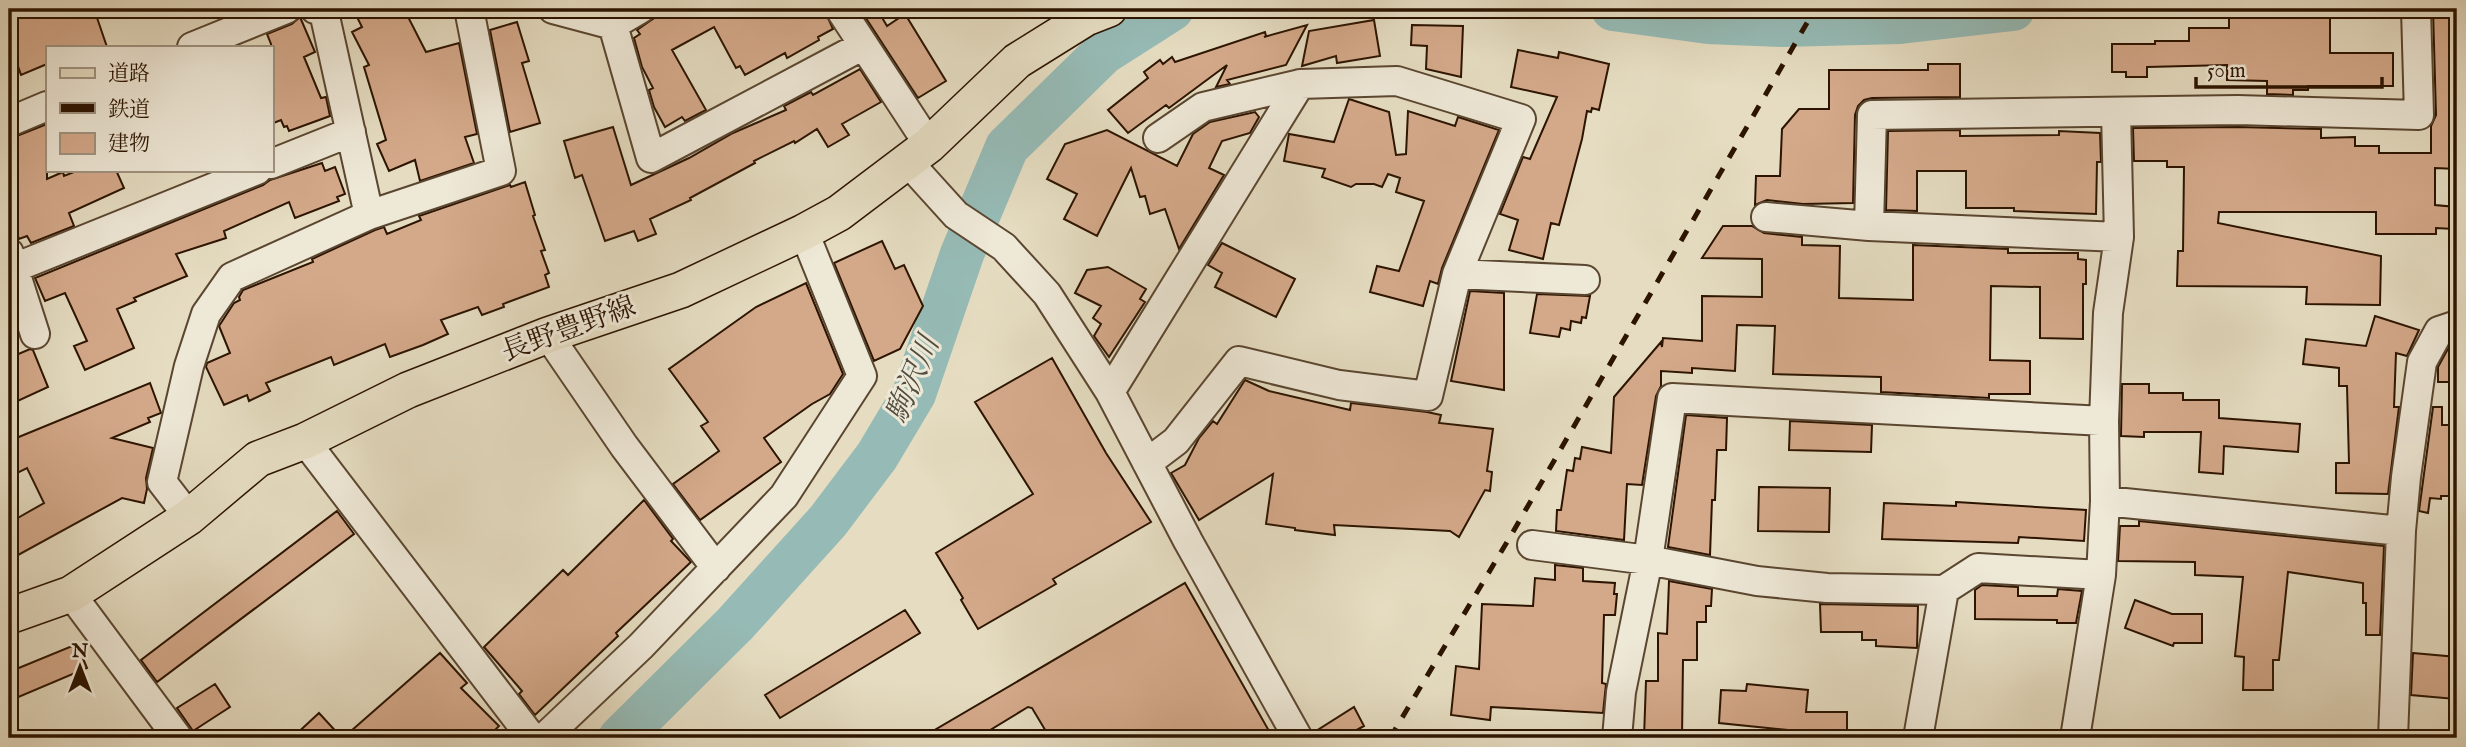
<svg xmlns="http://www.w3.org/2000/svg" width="2466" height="747" viewBox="0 0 2466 747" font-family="'IM FELL English','Noto Serif JP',serif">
<rect width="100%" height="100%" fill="#e5dcc1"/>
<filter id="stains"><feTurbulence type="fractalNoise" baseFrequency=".00286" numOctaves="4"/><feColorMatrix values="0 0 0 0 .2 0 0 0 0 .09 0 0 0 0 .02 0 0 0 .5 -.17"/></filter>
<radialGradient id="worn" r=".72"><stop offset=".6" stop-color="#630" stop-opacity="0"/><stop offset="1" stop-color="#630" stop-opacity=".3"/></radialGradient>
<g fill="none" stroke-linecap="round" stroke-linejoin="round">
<path stroke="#96bbb6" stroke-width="44" d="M1613,9L1708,22L1782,25L1900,22L2013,9
M620,738L735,624L828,521L877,456L914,394L962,254L1007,147L1103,53L1172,9"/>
</g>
<path fill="#d4a98a" stroke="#2c1400" stroke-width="2" d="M9,9H94L107,47H47V64L21,75L9,40Z
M353,9H404L426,52L459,43L477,134L465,137L474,163L420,181L415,160L389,171L377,144L386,140L364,67L369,65L352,32L362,27Z
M657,9H802L806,17L824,9L833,29L818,37L819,40L787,58L785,53L745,75L740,66L736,68L714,27L672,50L706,110L685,121L682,117L665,127L654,107L649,90L653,88L642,67L634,38L640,34L637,30L654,18Z
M860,9H877L887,26L905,14L946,81L918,98Z
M2265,9H2330V53H2393V86H2308V90H2293V95L2267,94V81L2227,80V65L2147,67V77H2126V72H2112V44H2155V41H2189V28H2229V13H2265Z
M2433,9H2457V169L2435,168V205L2456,207L2454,229L2436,228V234H2376V212H2219L2218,223L2381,256L2380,305L2306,304L2307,287L2177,286L2178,251H2183L2184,167H2167V161H2134L2133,128L2238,127L2321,129V138L2355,137V146H2379V153H2431V126L2436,115Z
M300,17L315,52L304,57L321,98L326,97L330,116L289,131L287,126L284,127L281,120L271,124V44L267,34L292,24Z
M1374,20L1380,56L1337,63L1336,56L1302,66L1309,31Z
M517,22L529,61L522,63L540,123L510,132L490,30Z
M1307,25L1286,65L1227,80L1230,84L1216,87L1227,65L1169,108L1166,105L1128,133L1108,110L1148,78L1144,72L1160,60L1163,64L1172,57L1175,62L1265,32L1266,36L1264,37Z
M1412,25L1463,26L1461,77L1426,69L1427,46L1411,45Z
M1518,50L1558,58L1559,52L1609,64L1599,110L1592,108L1591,112L1587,111L1582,139L1559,225L1551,223L1543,259L1509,250L1518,220L1500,214L1523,157L1530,159L1557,97L1511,87Z
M1928,64H1960V97L1872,98L1864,100L1858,106L1855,115L1853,203L1803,204L1767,200L1755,205L1756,176H1780L1782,129L1799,109H1829V70H1928Z
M860,69L881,102L842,124L849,135L828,147L817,129L795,143L794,141L754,161L755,163L690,198L691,200L650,219L656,234L638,241L634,231L605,241L582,175L575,178L564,141L613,127L631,185L689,158L733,133L786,110L784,106L811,92L813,95Z
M1349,99L1389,112L1396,155L1406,154L1408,111L1455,126L1458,117L1499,130L1442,268L1438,284L1430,281L1423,306L1370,292L1377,266L1399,271L1424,201L1396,192L1400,178L1388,174L1382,187L1374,184H1356L1351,187L1322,177L1325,169L1284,161L1289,134L1334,142Z
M1255,112L1259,117L1250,133L1222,141L1209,168L1224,175L1179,249L1165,209L1150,214L1145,196L1140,197L1131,168L1097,236L1064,219L1077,194L1047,179L1065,144L1107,130L1177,166L1193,134L1210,122Z
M47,124V179L63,172L64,176L79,170H116L124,188L69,213L74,226L31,243L27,236L19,239L9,212V139Z
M1960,130V136L2059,135V131L2100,133L2101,162H2097L2096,214L2014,211V208H1966V171H1917V211L1886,210L1888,131Z
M322,163L325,171L335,167L345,194L337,197L339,201L295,218L289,202L224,231L226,238L176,254L187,276L134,298L136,301L117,309L134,348L85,370L74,346L87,341L65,293L45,301L35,278L263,185L270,180Z
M525,182L535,215L533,216L545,250L541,251L549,273L545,275L549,287L503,304L504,307L482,315L478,307L441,320L448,334L423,345L390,357L385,344L334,365L331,357L266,383L270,391L249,401L247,395L224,405L206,367L207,363L230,353L219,326L234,303L240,300L239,297L243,290L313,262L312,259L375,230L384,227L387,234L421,220L419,216L510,185L511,187Z
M1723,226H1752L1764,233L1802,237V245L1840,246L1839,298L1913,300V245L2008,249V253H2078V259L2086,260V284H2083V339L2040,338V287L1991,286L1990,360L2030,361V394H1989V398L1881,392V377L1773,374L1775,326L1737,325L1735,371L1692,368V373L1661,371V386L1656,396L1642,485L1627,484L1624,540L1556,531L1557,510H1561L1567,470L1573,471L1575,458L1580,459L1582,447L1611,453L1614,397L1661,342L1662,347L1663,338L1702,341V296L1762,297V259L1702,258Z
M882,241L895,269L904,265L923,306L900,349L874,361L834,263Z
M1222,243L1295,279L1276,317L1215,287L1222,273L1208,265Z
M1108,267L1146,289L1140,299L1145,302L1109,357L1094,336L1101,324L1093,318L1101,306L1075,293L1087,270Z
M806,283L843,374L830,394L812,404L764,438L781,462L700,520L673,484L719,451L701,426L708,422L669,369L756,307Z
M1470,291L1504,293V390L1451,381Z
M1537,294L1590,296L1586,318L1582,317L1581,323L1571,321L1570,330L1561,328L1559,337L1530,333Z
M2375,316L2419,330L2407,356L2396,353L2394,407H2399L2388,494L2336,493V463H2349L2347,386H2339V368L2303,364L2306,339L2366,346Z
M2457,343V382H2438V367L2450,345Z
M30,349L33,350L48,387L9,405V358Z
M1052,358L1106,453L1151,522L1053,579L1056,584L978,629L961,600L963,598L936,553L1033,494L975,402Z
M1245,380L1269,391L1350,410L1351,403L1427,412L1441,415L1439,423L1493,429L1487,471L1492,472L1490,491L1485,490L1459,537L1450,531L1334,525L1335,535L1295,530V528L1266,524L1273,474L1199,520L1171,473L1185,465L1199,438L1213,421L1217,424Z
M150,383L161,413L148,418L150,422L112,438L153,448L146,478L147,489L144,503L122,498L9,560V523L44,503L27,468L9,477V441Z
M2122,384H2149V393H2183V400H2219V418L2300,424L2298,452L2224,446L2223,474L2199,472L2201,432H2144V437L2121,436Z
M2433,407H2442V425H2457V496H2441V499L2430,498L2428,513L2419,511Z
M1686,415L1727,418L1726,450H1717L1715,500H1712L1710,555L1668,547Z
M1790,421L1872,425L1871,452L1789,450Z
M1759,487L1830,488L1829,532L1758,531Z
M644,500L673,539L671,541L691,562L616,633L618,636L535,715L519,694L522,691L484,647L563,570L568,575Z
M1956,502L2086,510L2084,541L2019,537L2018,543L1882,539L1884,503L1956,506Z
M337,511L354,534L157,682L141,660Z
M2139,521L2384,546L2380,635H2366V603H2363V583L2288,572L2279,660H2273V690H2243L2244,657L2235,656L2243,577L2195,575V562L2118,561L2120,526H2139Z
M1555,565L1583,568V581L1615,583L1614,594H1617L1615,615H1604L1602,683L1606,684L1603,713L1491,707L1490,720L1451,715L1456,666L1479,669L1482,604L1533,606L1535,578L1555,580Z
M1669,581L1712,589L1711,606H1706V622H1697V660H1683L1682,738H1644L1646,681H1658V633L1667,634Z
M1185,583L1273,738H1050L1032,708L1028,707L977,738H921Z
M1982,585L2018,587V596H2057L2058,589L2082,591L2076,623H2057V620L1975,619V590Z
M2135,600L2172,614H2202V643H2174L2173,646L2125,628Z
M1820,604L1918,606L1917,648L1876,646V640H1862V632H1821Z
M905,610L920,633L780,718L765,695Z
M77,644L87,668L9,701V672Z
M440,653L467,683L461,688L499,726L487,738H343Z
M2413,653L2457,657L2455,699L2411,695Z
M215,684L230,707L193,731L177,708Z
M1747,684L1808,690L1806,712H1847V738H1818V733L1719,723L1721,690L1746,691Z
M1354,707L1364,726L1342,738H1315L1313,733Z
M319,713L342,738H292Z"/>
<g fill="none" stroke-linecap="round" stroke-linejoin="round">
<defs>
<path id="minor" d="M553,9L613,25L640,9
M605,9L613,25L651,158L862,46
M840,9L929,145
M192,47L286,9
M9,122L47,106
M1158,138L1203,107L1300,84
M908,162L956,215L1004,247L1047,294L1110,392L1188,541L1298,738
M271,164L351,132
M369,215L501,171L469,9
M1766,217L1869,226L2119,237
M1869,226L1872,115L2238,110L2419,115L2416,9
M9,253L35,334
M14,268L257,170
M1457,274L1585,280
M548,335L624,446L716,568
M1110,392L1300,84L1397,81L1521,119L1457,274L1428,396L1339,385L1239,361L1176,441L1147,463
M2104,421L2105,501
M305,441L532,738
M189,517L162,482L189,366L206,314L232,277L369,215L324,12L315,9
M1532,545L1648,560L1757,581L1827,588L1944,590L1918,738
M1944,590L1978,568L2101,575
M71,594L178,738
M544,738L641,646L784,496L862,376L804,232
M1617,738L1621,692L1648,560L1672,398L2104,421L2108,313L2119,237L2116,112
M2075,738L2101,575L2105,501L2401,531
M2393,738L2401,531L2406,477L2422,362L2439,331L2457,325"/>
<path id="major" d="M9,616L71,594L189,517L258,459L305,441L408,390L548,335L681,290L804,232L839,213L929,145L1017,61L1086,18L1109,9"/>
</defs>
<use href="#minor" stroke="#5a4630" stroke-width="32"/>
<use href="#major" stroke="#2c1400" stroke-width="38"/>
<use href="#minor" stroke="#eee8d7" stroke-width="28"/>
<use href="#major" stroke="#e5dcc1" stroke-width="35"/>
<path stroke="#2c1400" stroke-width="5" stroke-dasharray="12 12" stroke-linecap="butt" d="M1390,738L1510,537L1815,9"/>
</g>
<g text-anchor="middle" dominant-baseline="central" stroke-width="6" stroke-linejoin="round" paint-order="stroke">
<g font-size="28" fill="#2c1400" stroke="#eee8d7">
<text transform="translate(569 330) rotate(-20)">長野豊野線</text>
</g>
<g font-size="30" font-style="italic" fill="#514e40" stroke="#eee8d7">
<text transform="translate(914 380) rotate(-67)">駒沢川</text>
</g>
</g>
<rect width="2466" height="747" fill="none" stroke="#e5dcc1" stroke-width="35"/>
<rect x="10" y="10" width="2445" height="726" fill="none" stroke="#2c1400" stroke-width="3.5"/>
<rect x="18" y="18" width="2431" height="712" fill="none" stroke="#2c1400" stroke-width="2"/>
<rect x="46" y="46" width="228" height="126" fill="#eee8d7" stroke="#a09381" stroke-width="2"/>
<rect x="60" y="68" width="35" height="10" fill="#e5dcc1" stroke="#a09381" stroke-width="2"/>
<text x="108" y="80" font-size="21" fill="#2c1400">道路</text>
<rect x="60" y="103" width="35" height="10" fill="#2c1400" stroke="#a09381" stroke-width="2"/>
<text x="108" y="116" font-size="21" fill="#2c1400">鉄道</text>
<rect x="60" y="133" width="35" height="21" fill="#d4a98a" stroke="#a09381" stroke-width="2"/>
<text x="108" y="150" font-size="21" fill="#2c1400">建物</text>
<g transform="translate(80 667)" stroke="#eee8d7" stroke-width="5" paint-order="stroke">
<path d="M0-5L12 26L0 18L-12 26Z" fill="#2c1400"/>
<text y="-10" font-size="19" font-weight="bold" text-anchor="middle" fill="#2c1400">N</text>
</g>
<path d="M2196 77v10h186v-10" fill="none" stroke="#2c1400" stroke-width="3.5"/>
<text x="2207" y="77" font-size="21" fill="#2c1400" stroke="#eee8d7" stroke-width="5" paint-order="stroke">50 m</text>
<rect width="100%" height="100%" filter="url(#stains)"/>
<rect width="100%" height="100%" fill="url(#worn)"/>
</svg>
